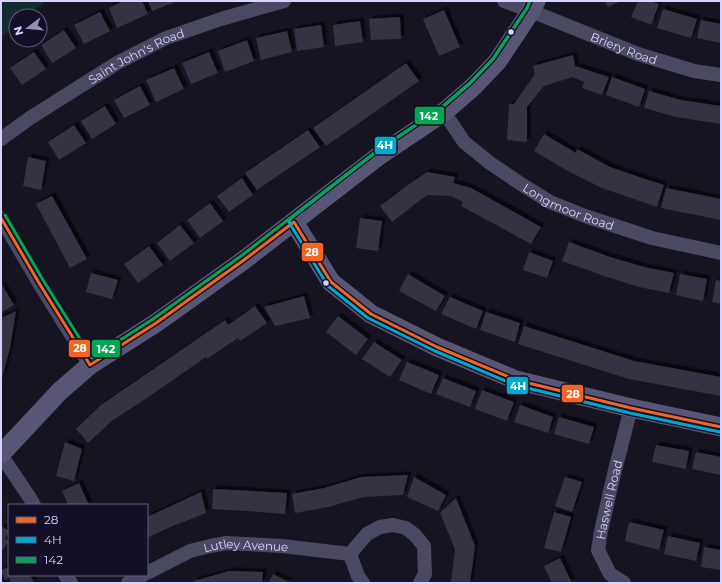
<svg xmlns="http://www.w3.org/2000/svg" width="722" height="584" viewBox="0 0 722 584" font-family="Montserrat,sans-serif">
<defs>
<filter id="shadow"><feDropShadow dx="3.5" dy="-3.5" stdDeviation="0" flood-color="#0009"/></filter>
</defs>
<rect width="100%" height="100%" fill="#161421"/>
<path fill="#132c2d" d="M1,1H46L27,16H16V25L1,37Z"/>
<path fill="#343243" filter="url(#shadow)" d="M123,1H142L148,14L117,28L109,8Z
M148,1H178L152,11Z
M605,1H621L608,7Z
M638,1H653V2L659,4L651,25L631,17Z
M663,9L697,19L691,38L657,28Z
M444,10L460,47L439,56L423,19Z
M100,12L110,31L84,44L74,25Z
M400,17L401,39L371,40L369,19Z
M701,20L721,24V43L697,38Z
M360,21L363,42L335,46L333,25Z
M321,25L324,47L297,51L294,29Z
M64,30L76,48L52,63L41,45Z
M287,31L292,52L261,60L256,38Z
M247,40L254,61L225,72L218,51Z
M34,52L46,69L22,85L10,68Z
M209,52L218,73L191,84L182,63Z
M573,55L575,66L609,77L602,95L582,88L584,82L573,77L544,86L527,107V142L507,140L509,104H514L535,74L533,66Z
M406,63L419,81L326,146L313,128Z
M174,68L184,89L156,102L146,80Z
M612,77L645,89L639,107L606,95Z
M140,86L150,105L124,118L114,100Z
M649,91L681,100L721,106V124L676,117L644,108Z
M105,106L116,124L92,139L81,121Z
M74,125L86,143L59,160L48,142Z
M308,130L320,147L257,190L245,173Z
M544,134L576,153L577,149L610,167L645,179L664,185L657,207L602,188L566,170L534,151Z
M28,157L46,161L41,190L23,186Z
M427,172L455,177L453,183L471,188L541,227L531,244L461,206L463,202L451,196L427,195L392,222L380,206L409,184Z
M242,178L253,195L229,212L217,196Z
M666,188L721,199V220L661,208Z
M52,196L87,259L70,268L36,204Z
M210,203L223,221L200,238L187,220Z
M360,218L382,221L378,251L356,248Z
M180,225L194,243L170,261L157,243Z
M569,242L610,257L644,267L674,273L669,293L639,287L604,276L562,261Z
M149,246L163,265L138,283L124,264Z
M529,252L553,261L547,278L523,270Z
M91,273L118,280L112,299L86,292Z
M408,274L445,296L436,311L399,291Z
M680,274L707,279L703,301L676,295Z
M716,280L721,281V304L712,302Z
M1,283L14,305L1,313Z
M304,296L310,318L275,326L264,307Z
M450,297L483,311L476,329L441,314Z
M255,306L267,323L240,341L238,338L207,359L206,357L144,400L113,420L88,443L76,429L101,405L225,320L228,325Z
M16,311L10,348L1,382V318Z
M486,312L520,323L515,342L480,330Z
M338,316L368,339L356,355L326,332Z
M524,326L634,361L721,377V396L629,379L518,344Z
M374,342L402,360L390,377L362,359Z
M407,362L439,375L431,394L399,380Z
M443,378L476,391L470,407L436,394Z
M482,390L514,402L507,421L475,409Z
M520,405L553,417L548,433L514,422Z
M559,417L594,427L589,444L554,434Z
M65,442L82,449L74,481L56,476Z
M656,445L689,451L686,469L652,462Z
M696,452L721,457V475L692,469Z
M408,475L403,495L364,497L328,507L295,513L292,494L324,488L361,477Z
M414,477L446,495L438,511L407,497Z
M565,477L582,482L572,512L555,506Z
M79,483L89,505H68L62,491Z
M213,489L287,493L285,514L246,511L212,509Z
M201,492L206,513L168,528L147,538V517Z
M456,498L475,546L470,583H451L455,549L440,513Z
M554,512L571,517L561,552L544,548Z
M629,522L664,530L659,550L625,541Z
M1,526L9,531L5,539L9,541L1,553Z
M668,536L700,543L696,561L664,554Z
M704,547L721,550V570L701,567Z
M560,558L572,583H552L544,566Z
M9,567V575H30L34,583H11L9,578L5,580L1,570Z
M229,571L263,572L262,583H194V581Z
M273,574L291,583H269Z"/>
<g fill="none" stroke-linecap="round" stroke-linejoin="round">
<g stroke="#4a4962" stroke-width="14">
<path id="s1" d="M504,1L531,11L638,54L694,71L721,75"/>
<path id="s2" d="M444,112L464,142L490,163L521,184L550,202L585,216L652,238L721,253"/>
<path id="s3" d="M1,139L30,118L117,63L166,38L221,19L284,1"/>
<path d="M1,218L39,283L90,365"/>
<path d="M1,455L30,498L34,505"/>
<path d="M350,554L367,534L380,527L393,525L406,528L415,535L424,546L425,574L420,583"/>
<path d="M350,554L358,576L363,583"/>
<path id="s4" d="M147,573L190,551L210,546L226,543L282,546L350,554"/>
<path d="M65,575L71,583"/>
<path d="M128,583L143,575"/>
<path id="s5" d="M624,583L610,574L598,550L601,531L614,474L631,408"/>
</g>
<path stroke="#575674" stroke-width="19" d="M294,222L331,282L371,314L437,347L516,380L631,408L721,427
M1,454L60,391L90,365L156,323L244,260L380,155L444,112L473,87L497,62L531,11L536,1"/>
<defs>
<path id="bus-1" d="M1,218L39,283L90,365L156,323L244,260L294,222L331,282L371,314L437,347L516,380L631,408L721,427"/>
<path id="bus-2" d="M530,1L527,8L493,59L470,83L441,108L377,151L291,218L289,221L290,224L328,286L368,318L435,351L515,385L630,413L720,432"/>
<path id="bus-3" d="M5,215L43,280L92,358L153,319L241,256L377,151L441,108L470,83L493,59L527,8L530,1"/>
</defs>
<use href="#bus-1" stroke="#130f26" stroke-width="6"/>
<use href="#bus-2" stroke="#130f26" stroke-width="6"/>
<use href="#bus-3" stroke="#130f26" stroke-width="6"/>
<use href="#bus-1" stroke="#f26522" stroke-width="3"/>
<use href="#bus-2" stroke="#00a9ce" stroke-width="3"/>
<use href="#bus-3" stroke="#00a651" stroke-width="3"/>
</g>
<g fill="#d9d4ff" stroke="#130f26" stroke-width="1.5">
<circle cx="511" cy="32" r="3.5"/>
<circle cx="326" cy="283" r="3.5"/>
</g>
<g text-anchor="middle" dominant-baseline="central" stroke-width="3.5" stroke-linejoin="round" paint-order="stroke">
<g font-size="12" fill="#d9d4ff" stroke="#130f26">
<text stroke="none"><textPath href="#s1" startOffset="129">Briery Road</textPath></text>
<text stroke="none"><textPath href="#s3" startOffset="159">Saint John's Road</textPath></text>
<text stroke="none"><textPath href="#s2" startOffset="160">Longmoor Road</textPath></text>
<text stroke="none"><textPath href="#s5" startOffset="95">Haswell Road</textPath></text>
<text stroke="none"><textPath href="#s4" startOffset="105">Lutley Avenue</textPath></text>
</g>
</g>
<g stroke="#130f26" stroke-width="1.5">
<rect x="414" y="106" width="31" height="19" rx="4" fill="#00a651"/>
<rect x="374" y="136" width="23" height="19" rx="4" fill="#00a9ce"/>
<rect x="301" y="242" width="23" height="20" rx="4" fill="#f26522"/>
<rect x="68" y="339" width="23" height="19" rx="4" fill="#f26522"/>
<rect x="91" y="339" width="30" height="19" rx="4" fill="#00a651"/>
<rect x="506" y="376" width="23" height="19" rx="4" fill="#00a9ce"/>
<rect x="561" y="384" width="23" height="19" rx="4" fill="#f26522"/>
</g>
<g font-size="11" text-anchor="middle" font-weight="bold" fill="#fff">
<text x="429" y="120">142</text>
<text x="385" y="149">4H</text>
<text x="312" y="256">28</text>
<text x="80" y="352">28</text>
<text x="106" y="353">142</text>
<text x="518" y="390">4H</text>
<text x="573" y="398">28</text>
</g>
<rect width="722" height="584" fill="none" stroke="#d9d4ff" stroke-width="4"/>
<rect x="8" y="504" width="140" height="72" fill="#130f26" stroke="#625e7d"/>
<rect x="16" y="517" width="20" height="6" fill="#f26522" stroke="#625e7d"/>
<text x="44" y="524" font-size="12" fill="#d9d4ff">28</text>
<rect x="16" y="537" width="20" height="6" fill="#00a9ce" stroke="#625e7d"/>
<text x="44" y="544" font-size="12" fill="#d9d4ff">4H</text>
<rect x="16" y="557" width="20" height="6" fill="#00a651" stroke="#625e7d"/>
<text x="44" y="564" font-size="12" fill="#d9d4ff">142</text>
<g transform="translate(28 28) rotate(254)"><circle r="19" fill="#130f26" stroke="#625e7d"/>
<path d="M0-3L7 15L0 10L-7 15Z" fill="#9591b1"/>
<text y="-6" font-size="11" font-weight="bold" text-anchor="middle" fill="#d9d4ff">N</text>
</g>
</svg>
